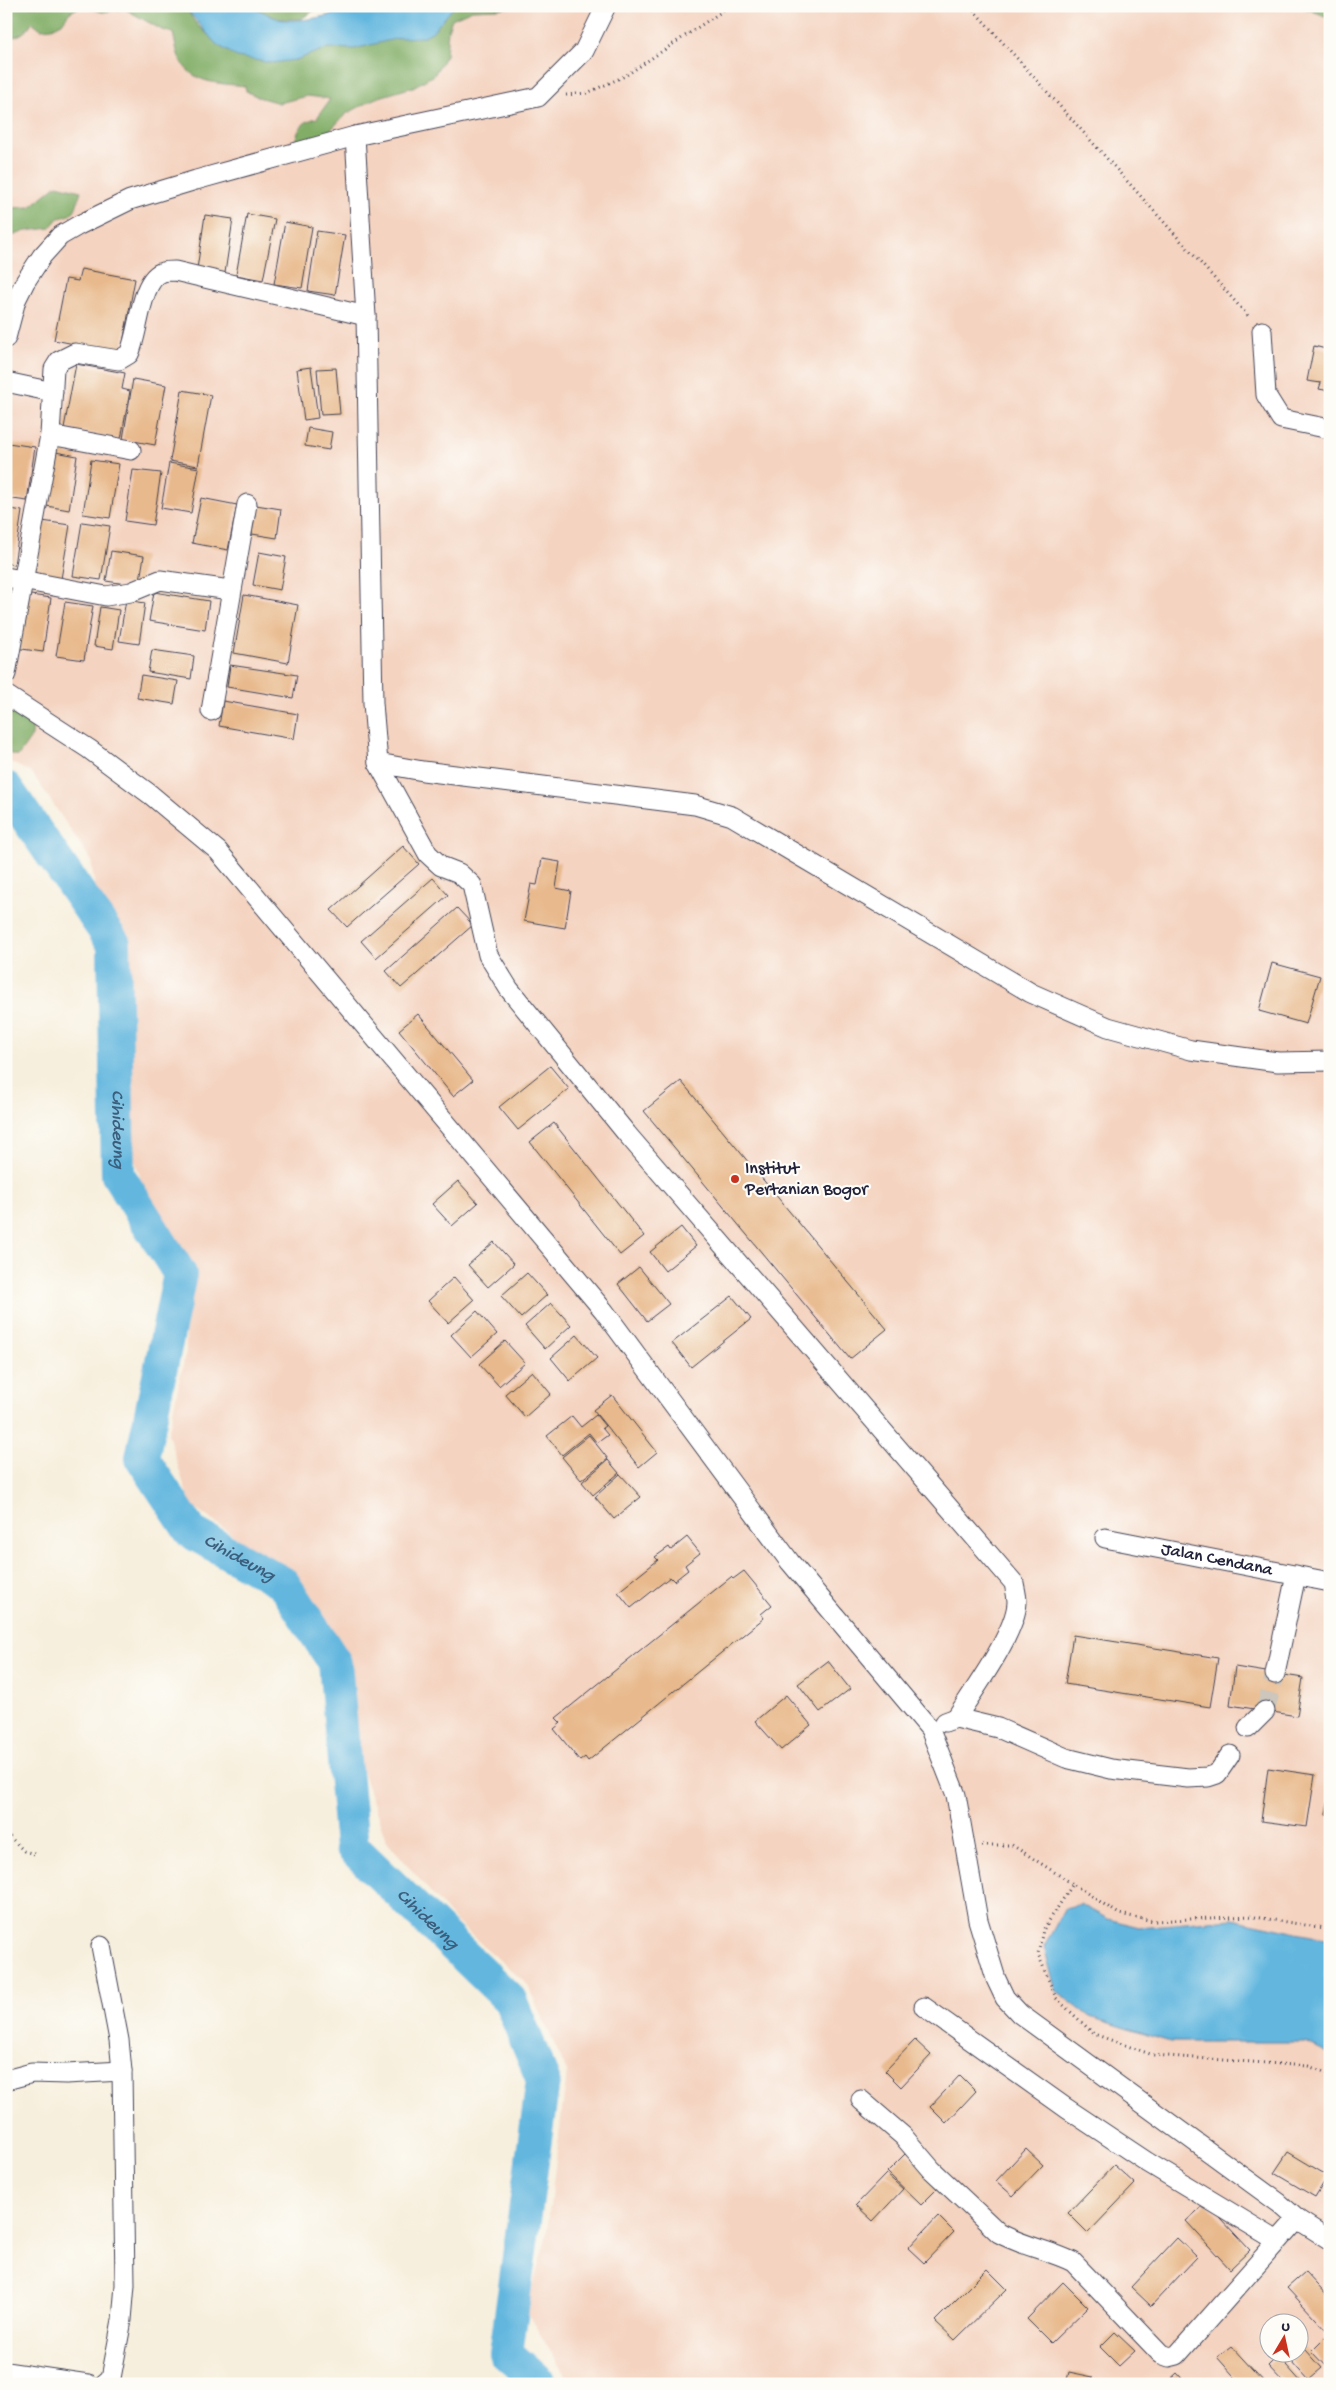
<svg xmlns="http://www.w3.org/2000/svg" width="1336" height="2390" viewBox="0 0 1336 2390" font-family="'Gochi Hand',sans-serif">
<rect width="100%" height="100%" fill="#fdfcf7"/>
<filter id="ink" filterUnits="userSpaceOnUse"><feTurbulence type="fractalNoise" baseFrequency=".02" numOctaves="2"/><feDisplacementMap in="SourceGraphic" scale="10" xChannelSelector="R" yChannelSelector="G"/><feConvolveMatrix kernelMatrix="1 2 1 2 8 2 1 2 1" color-interpolation-filters="sRGB"/></filter>
<filter id="wash" filterUnits="userSpaceOnUse"><feTurbulence type="fractalNoise" baseFrequency=".0096" numOctaves="4" result="noise"/><feDisplacementMap in="SourceGraphic" scale="20" xChannelSelector="R" yChannelSelector="G"/><feGaussianBlur stdDeviation="1.12" result="paint"/><feColorMatrix in="noise" values="0 0 0 0 0 0 0 0 0 0 0 0 0 0 0 0 0 1.4 0 .05"/><feComposite in="paint" operator="in"/></filter>
<g filter="url(#wash)">
<rect width="100%" height="100%" fill="#f7efdd"/>
<path fill="#f4d3c0" fill-rule="evenodd" d="M40,6H164L205,74L451,6H1330V2384H579L566,2377L526,2311L546,2237L567,2072L527,1984L455,1921L386,1840L319,1646L281,1570L190,1504L168,1434L186,1351L185,1281L152,1213L130,1146L91,860L32,773L6,760V20ZM1268,2322H1298V2352H1268Z"/>
<path fill="#81ad66" stroke="#526850" d="M6,6H187C192,28 221,43 237,56L439,6H515L497,9L472,10L452,19L448,30L446,55L434,75L413,87L376,98L346,114L313,148L301,150L295,141C299,127 303,121 317,118L330,99L308,96L279,103L258,97L246,91L245,86C221,83 192,85 180,59C176,51 175,41 173,33L162,30L125,9L102,12L91,8L79,7L69,13L62,23L52,28L41,29L32,22C26,33 19,37 6,38Z
M227,6H321L301,19H279Z
M1300,6H1330V18Z
M57,185L81,191C75,208 78,215 58,218L50,228L26,231L6,238V208L30,207Z
M6,703L33,723L32,736L18,756L6,752Z"/>
<path fill="#63b7df" stroke="#426c8d" d="M184,6C202,6 234,3 250,6C260,9 269,16 279,19C294,23 337,17 349,6H455L433,31L423,37L399,38L354,49L328,48L296,60L272,63L237,57L216,44Z
M1080,1904L1108,1919L1139,1927L1232,1919L1330,1940V2054L1306,2042H1170L1090,2017L1056,1991L1044,1947L1065,1908Z"/>
<g fill="none" stroke-linecap="round" stroke-linejoin="round">
<path stroke="#63b7df" stroke-width="34" id="s1" d="M6,788L114,944L118,1175L180,1274L142,1458L191,1532L283,1583L335,1663L352,1847L510,2000L543,2080L506,2353L541,2384"/>
</g>
<g id="blocks">
<path fill="#e8b98c" d="M247,214L275,219L263,280L236,275Z
M205,215L233,219L225,273L197,269Z
M285,222L312,227L302,288L274,284Z
M317,231L345,235L335,295L308,291Z
M81,269L135,279L121,353L54,340L66,279L78,281Z
M1314,346L1330,350V391L1319,389L1321,383L1307,381Z
M76,364L125,373L122,389L130,391L121,439L64,428Z
M311,367L318,418L304,420L297,369Z
M336,368L340,414L321,415L317,369Z
M133,379L166,385L155,445L123,439Z
M182,390L211,395L198,466L170,461Z
M308,428L332,432L329,450L305,446Z
M8,443L35,447L27,501L6,498Z
M50,451L77,456L69,510L41,505Z
M91,460L119,464L110,518L83,514Z
M169,463L199,468L191,513L161,508Z
M133,470L161,473L153,525L125,521Z
M201,498L237,505L228,550L192,543Z
M256,505L281,509L277,538L252,534Z
M6,508L22,511L14,565L6,563Z
M42,521L70,525L61,579L33,575Z
M82,522L110,526L101,580L73,576Z
M111,551L144,556L139,586L106,581Z
M259,552L286,557L280,590L253,585Z
M6,581L18,583L6,644Z
M154,592L209,601L205,630L149,621Z
M24,594L51,598L43,652L15,648Z
M244,595L298,605L288,663L234,653Z
M126,600L145,603L139,644L119,641Z
M65,602L93,606L84,660L56,656Z
M100,607L119,610L113,649L94,646Z
M152,650L194,656L191,679L148,672Z
M230,665L297,675L293,698L227,687Z
M141,675L178,681L174,704L137,698Z
M223,701L298,714L294,739L219,726Z
M403,846L419,864L347,927L331,910Z
M542,859L560,862L556,888L571,891L565,928L524,921L531,884L537,885Z
M433,878L448,895L376,958L361,941Z
M457,908L473,925L401,988L386,971Z
M1272,963L1320,976L1306,1024L1259,1011Z
M418,1014L473,1080L453,1096L399,1030Z
M550,1066L569,1089L518,1130L499,1107Z
M681,1081L887,1329L850,1359L644,1111Z
M554,1123L644,1236L620,1255L530,1142Z
M458,1181L478,1203L452,1226L432,1204Z
M681,1227L696,1246L665,1271L650,1252Z
M494,1242L514,1264L488,1287L468,1265Z
M639,1267L669,1304L647,1321L618,1284Z
M527,1273L547,1295L521,1318L501,1296Z
M454,1277L474,1300L448,1323L428,1301Z
M732,1296L751,1319L691,1367L672,1343Z
M551,1303L571,1325L545,1349L525,1326Z
M477,1311L497,1334L471,1357L451,1335Z
M577,1335L597,1358L570,1381L551,1358Z
M505,1341L525,1363L499,1386L479,1364Z
M532,1371L551,1394L525,1417L505,1394Z
M612,1395L657,1452L639,1467L593,1410Z
M596,1415L605,1426L602,1428L608,1435L597,1443L589,1433L562,1455L547,1436L572,1416L581,1427Z
M589,1435L608,1459L581,1480L562,1457Z
M608,1460L619,1473L593,1495L582,1482Z
M620,1474L641,1497L614,1519L595,1497Z
M687,1537L700,1553L685,1565L688,1570L674,1581L670,1577L631,1608L618,1592L658,1560L655,1557L669,1547L671,1550Z
M744,1571L772,1605L761,1614L764,1618L588,1761L585,1757L580,1761L554,1729L561,1723L556,1718L731,1577L733,1579Z
M1073,1635L1218,1658L1210,1707L1065,1684Z
M828,1661L850,1689L820,1712L798,1684Z
M1235,1667L1303,1678L1297,1716L1230,1705Z
M786,1695L811,1725L781,1750L755,1721Z
M1268,1768L1315,1775L1307,1827L1261,1821Z
M1329,1796H1330V1816L1326,1815Z
M915,2040L931,2055L901,2087L885,2071Z
M960,2075L976,2091L946,2123L930,2107Z
M1026,2149L1043,2165L1013,2196L996,2181Z
M1288,2152L1328,2176L1315,2197L1274,2173Z
M906,2153L940,2186L921,2205L887,2172Z
M1114,2165L1135,2184L1088,2233L1068,2213Z
M886,2174L903,2189L873,2221L856,2205Z
M1206,2203L1250,2250L1230,2269L1186,2221Z
M938,2216L954,2232L924,2263L908,2248Z
M1177,2238L1197,2257L1151,2306L1131,2287Z
M987,2269L1007,2289L955,2340L935,2321Z
M1305,2272L1330,2299V2334L1287,2288Z
M1063,2282L1088,2307L1051,2343L1027,2319Z
M1115,2332L1135,2351L1119,2366L1100,2347Z
M1327,2336L1330,2340V2370L1312,2351Z
M1298,2341L1322,2368L1308,2380L1283,2352H1298Z
M1231,2346L1266,2384H1241L1217,2357Z
M1278,2356L1303,2384H1285L1268,2366Z
M1069,2372L1093,2377L1091,2384H1066Z
M1177,2373L1187,2384H1165Z"/>
</g>
</g>
<g filter="url(#ink)">
<use href="#blocks" fill-opacity="0" stroke="#424153" stroke-width="1"/>
<g fill="none" stroke-linecap="round" stroke-linejoin="round">
<path stroke="#ccc6bd" stroke-width="19" stroke-dasharray="19 9" stroke-linecap="butt" d="M1265,1711L1275,1674"/>
<defs>
<g id="minor">
<path d="M355,136L366,316L373,703L378,763L423,771L695,805L732,816L1031,993L1108,1027L1191,1050L1278,1062L1330,1061"/>
<path d="M1262,331L1266,395L1281,419L1330,429"/>
<path d="M6,338L16,300L25,282L42,256L60,236L79,225L130,200L196,180L355,136L538,97L584,51L606,6"/>
<path d="M6,382L53,392"/>
<path d="M131,450L50,435L54,369L59,361L75,353L119,360L129,354C139,334 140,278 163,272C166,271 171,271 175,271L366,316"/>
<path d="M6,577L106,596L131,592L160,580L230,590"/>
<path d="M6,674L50,435"/>
<path d="M6,695L89,749L151,795L218,851L604,1311L790,1562L930,1729L956,1795L978,1920L996,1979L1005,1998L1020,2014L1279,2203L1297,2219L1330,2240"/>
<path d="M211,711L247,504"/>
<path d="M378,763L428,854L441,866L459,873L472,885L488,955L509,989L627,1134L1014,1583C1015,1589 1017,1596 1017,1602C1016,1633 973,1691 956,1718"/>
<path id="s2" d="M1105,1538L1330,1582"/>
<path d="M1275,1674L1296,1575"/>
<path d="M945,1722L956,1718L998,1728L1066,1758L1111,1769L1188,1778L1208,1777L1217,1774L1230,1755"/>
<path d="M1248,1728L1265,1711"/>
<path d="M101,1946L119,2040L122,2071L125,2285L122,2320L111,2378L104,2384"/>
<path d="M924,2007L1066,2108L1147,2162L1276,2240"/>
<path d="M6,2080L32,2073L66,2074L122,2071"/>
<path d="M861,2100L903,2136L932,2170L999,2233C1022,2246 1049,2250 1073,2262L1161,2354L1169,2357L1177,2355L1297,2219"/>
<path d="M6,2372L88,2384"/>
</g>
</defs>
<use href="#minor" stroke="#424153" stroke-width="21"/>
<path stroke="#424153" stroke-width="3" stroke-dasharray="1 4" stroke-linecap="butt" d="M970,6L1250,318
M566,95L587,93L625,76L730,6
M6,1833L24,1851L38,1855
M982,1845H1012L1073,1884
M1330,1929L1249,1916L1154,1921L1119,1914L1073,1884L1043,1930L1038,1954L1056,1998L1094,2034L1153,2055L1308,2066L1330,2074"/>
<use href="#minor" stroke="#fff" stroke-width="19"/>
</g>
</g>
<circle fill="#c8321e" stroke="#fdfcf7" stroke-width="2" cx="735" cy="1179" r="5"/>
<g text-anchor="middle" dominant-baseline="central" stroke-width="4.5" stroke-linejoin="round" paint-order="stroke">
<g font-size="18" fill="#22223b" stroke="#fdfcf7" text-anchor="start">
<text x="745" y="1169">Institut<tspan x="745" dy="21">Pertanian Bogor</tspan></text>
</g>
<g font-size="18" fill="#22223b" stroke="#fdfcf7">
<text stroke="none"><textPath href="#s2" startOffset="114">Jalan Cendana</textPath></text>
</g>
<g font-size="19" font-style="italic" fill="#3c5e7d" stroke="#fdfcf7">
<text stroke="none"><textPath href="#s1" startOffset="375">Cihideung</textPath></text>
<text stroke="none"><textPath href="#s1" startOffset="869">Cihideung</textPath></text>
<text stroke="none"><textPath href="#s1" startOffset="1304">Cihideung</textPath></text>
</g>
</g>
<rect width="1336" height="2390" fill="none" stroke="#fdfcf7" stroke-width="25"/>
<g transform="translate(1284 2338) rotate(9)"><circle r="24" fill="#fdfcf7" stroke="#a5a5ac"/>
<path d="M0-4L9 19L0 12L-9 19Z" fill="#c8321e"/>
<text y="-8" font-size="14" font-weight="bold" text-anchor="middle" fill="#22223b">U</text>
</g>
</svg>
